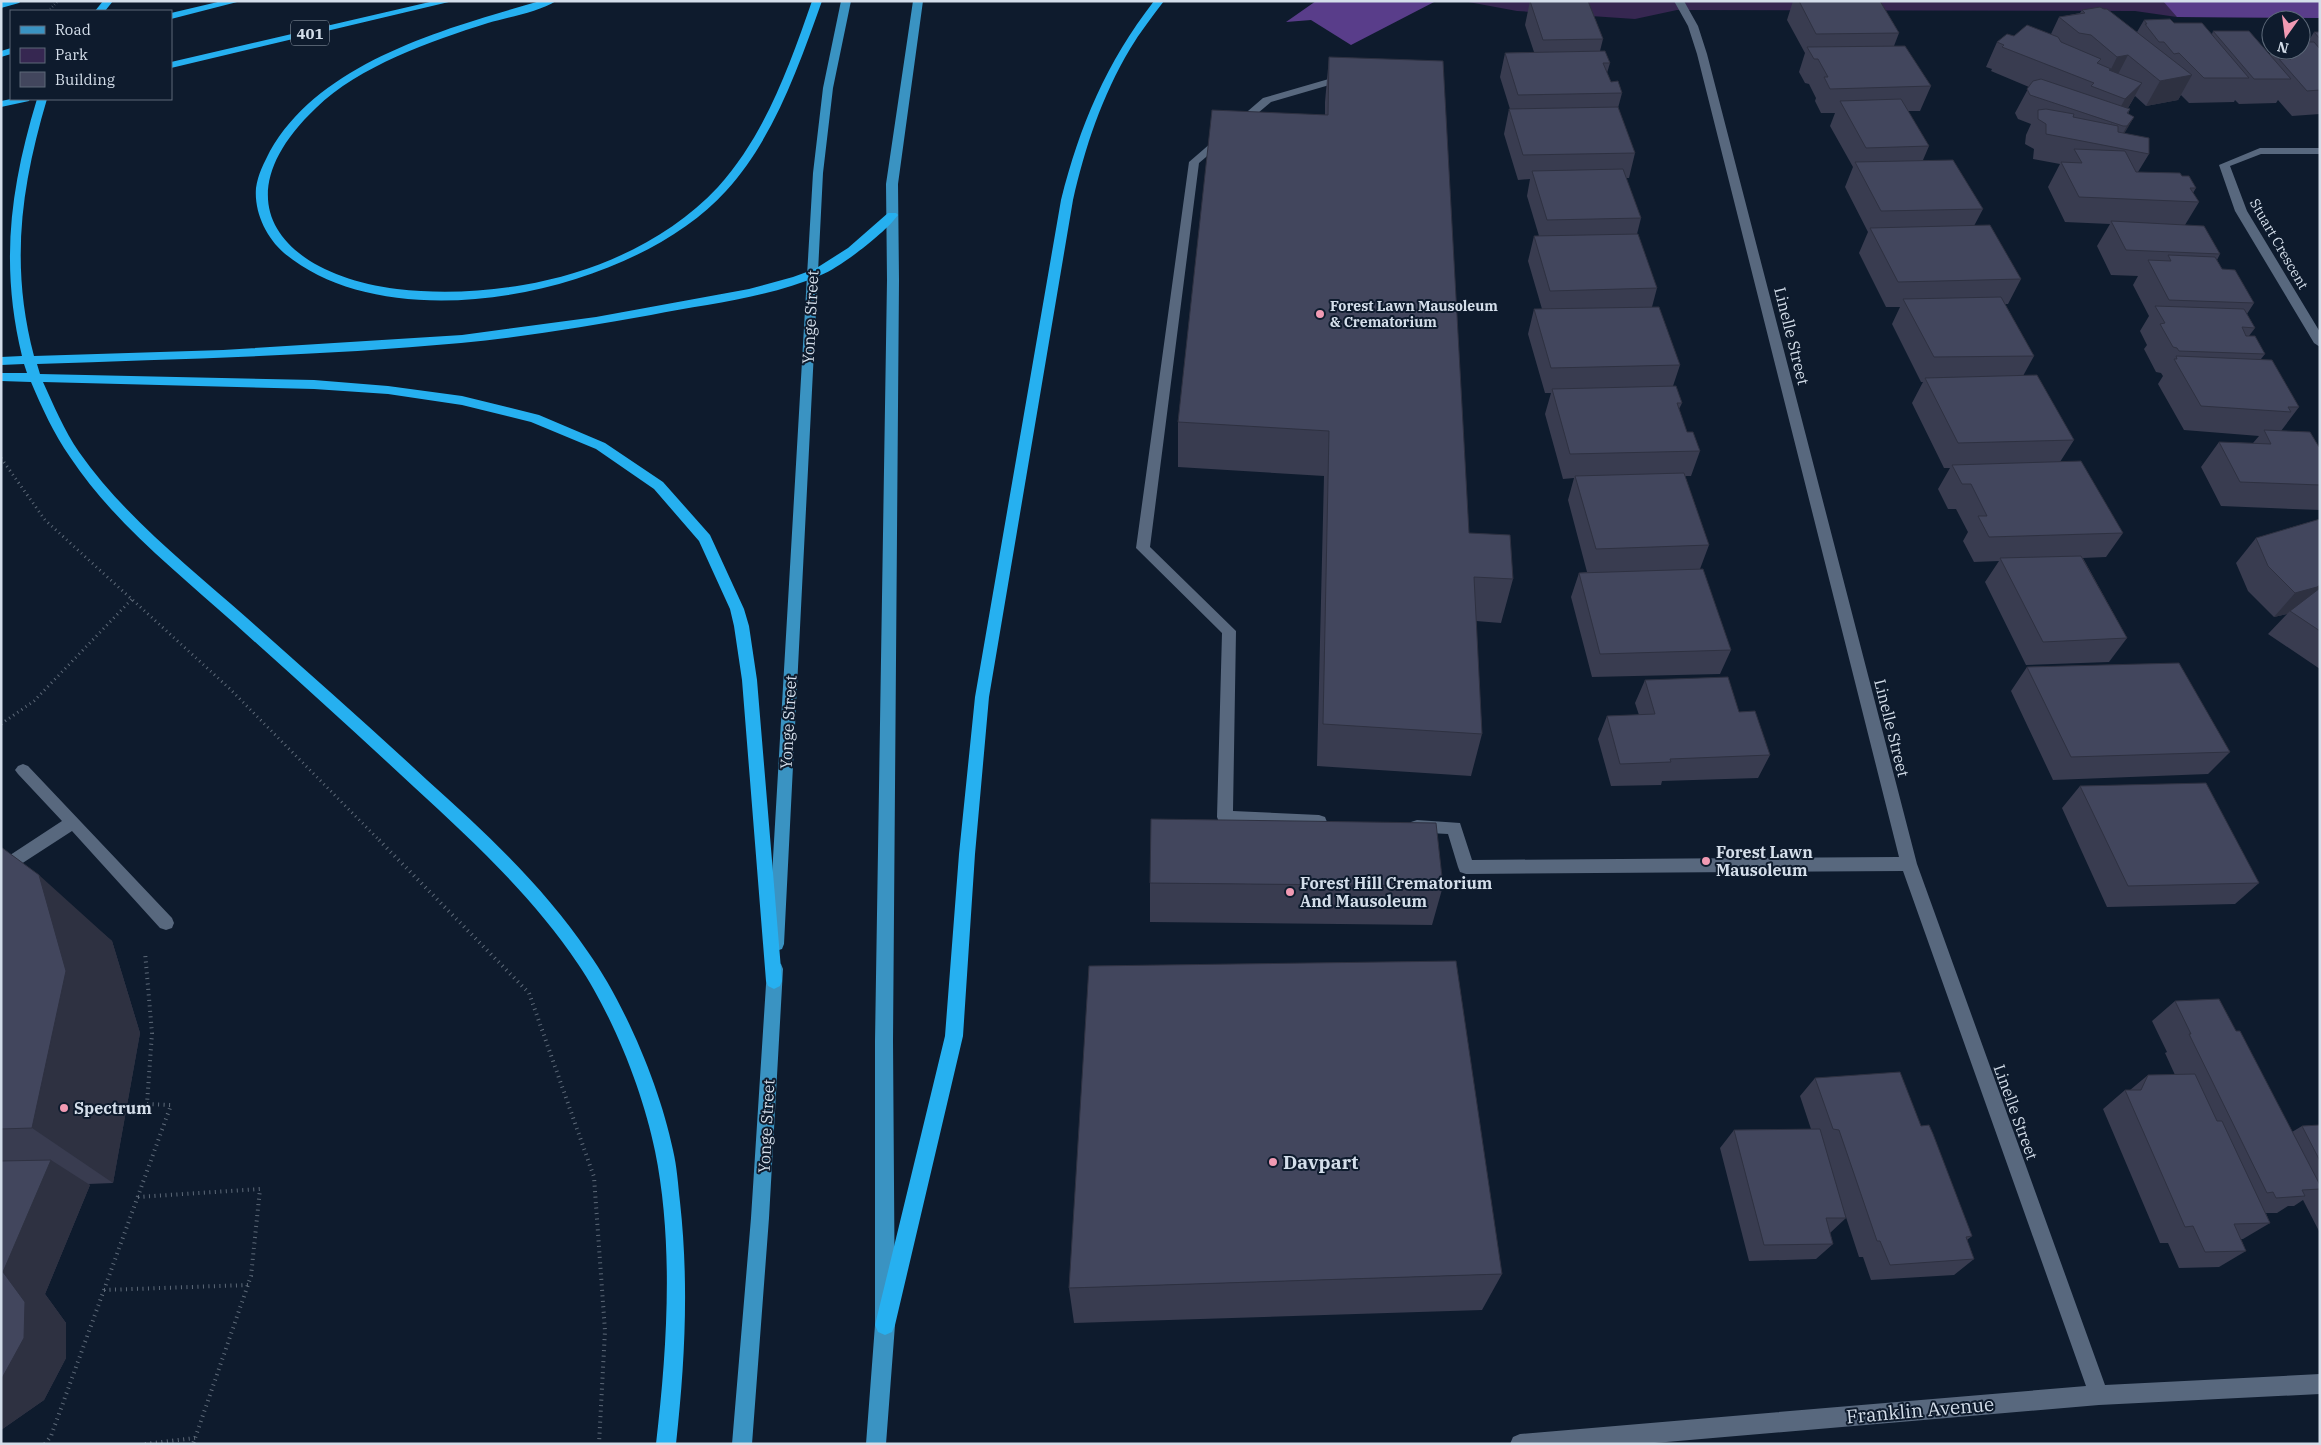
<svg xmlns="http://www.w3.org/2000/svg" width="2321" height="1445" viewBox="0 0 2321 1445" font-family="'IBM Plex Serif',serif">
<rect width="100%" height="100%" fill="#0e1b2d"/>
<path fill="#362751" d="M1463,1H2320V18L2177,17L2135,11L1677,10L1635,19L1517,11Z"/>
<path fill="#593d8a" d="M1316,1H1436L1351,45L1311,20L1286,22Z
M2163,1H2320V18L2177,17Z"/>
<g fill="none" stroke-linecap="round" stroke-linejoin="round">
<path stroke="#5e6a79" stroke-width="2.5" stroke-dasharray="0.5 2.5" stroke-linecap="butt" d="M48,11L58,1"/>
<path stroke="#5e6a79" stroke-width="3" stroke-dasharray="1 4" stroke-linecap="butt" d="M1,458L45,520L229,688L380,841
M1,724L34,701L132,599"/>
<path stroke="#5e6a79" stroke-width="4" stroke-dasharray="1 4.5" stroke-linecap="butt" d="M379,840L529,993L594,1177L605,1331L599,1444
M138,1197L260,1189L251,1276L193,1444
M104,1290L248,1285
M45,1444L51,1436L171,1105L147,1104L152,1033L145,952
M145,1444L195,1438"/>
<path fill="#58687e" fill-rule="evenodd" d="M1674,1H1684L1698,26L1707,54L1917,864L2105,1385L2320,1374V1394L2099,1405L1643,1444H1510L1513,1437L1520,1434L2086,1386L1903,871L1466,874L1460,872L1458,867L1448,834L1411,832L1409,827L1411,822L1417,820L1460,823L1472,860L1899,857L1697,54L1688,26Z
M1346,74L1351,77L1350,79L1271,102L1199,163L1150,547L1236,631L1233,811L1319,815L1325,817L1327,822L1325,827L1319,829L1225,824L1219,822L1217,817L1222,633L1136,548L1189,162L1263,98Z
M2260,148H2320V154H2261L2230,166L2247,211L2320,332V347L2314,343L2235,211L2219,165Z
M23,764L28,766L172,918L174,923L172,928L166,930L160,928L72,831L1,877V861L62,821L18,774L15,770L18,766Z"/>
<path fill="#3a93c2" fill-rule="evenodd" d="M841,1H851L833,88L823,173L784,944L782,949L776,951L770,949L768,944L813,173L823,88Z
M913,1H923L898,184L899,280L893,1041L895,1325L886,1444H866L875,1325V1041L887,280L886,184Z
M775,961L781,964L783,969L769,1218L752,1444H732L751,1218L767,969L769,964Z"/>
<path fill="#26b0f0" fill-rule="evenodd" d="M21,1L19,3L1,8V2Z
M103,1H113L105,11H95Z
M222,1H241L171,19V13Z
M434,1H453L171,68V62Z
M540,1H556C539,12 508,17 488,23C431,41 359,66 316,108C217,202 284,275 397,289C439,294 482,292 523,285C594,273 668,241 718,187C765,135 789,67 812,1H822C798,68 774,138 726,191C635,292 394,345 284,253C266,237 254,212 256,188C258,174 264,163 270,151C321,61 447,28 540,1Z
M1154,1H1164C1152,17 1140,32 1130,49C1102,96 1085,147 1073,200L989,697L975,854L963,1036L895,1325L892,1332L885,1335L878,1332L875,1325L945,1036L959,854L975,697L1061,200C1080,125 1106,63 1154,1Z
M11,48V54L1,57V51Z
M11,99H30L29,101L1,107V101Z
M37,99H47C21,187 10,265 34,356L223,350L462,335L596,317L749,289L793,277L815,269L848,248L888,213H896L898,215C885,233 841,267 821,275C768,298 707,304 651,315C588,326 525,337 461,343C320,356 178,359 37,364L40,374L314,380L388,386L462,396L539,415L605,443L663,482L710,535L744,609L749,626L757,680L782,981L780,986L774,989L768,986L766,981L742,680L734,626L730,609L699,541L654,489L596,449L531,422L462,405L388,394L314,389L43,382C54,406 64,430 79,452C124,516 188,566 247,618C307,672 368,725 427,780C485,832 544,887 588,952C625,1004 660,1087 673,1150C677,1167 678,1184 680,1202C689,1283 685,1363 676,1444H656C667,1350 674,1244 655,1151C643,1091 612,1014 578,964C533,897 473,841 414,787C355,732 295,678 235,624C177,572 113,522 70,457C54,434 42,408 31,382L1,381V373H27L24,364L1,365V357L22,356C0,265 10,188 37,99Z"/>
</g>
<path fill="#393c50" d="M1530,1H1588L1603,39L1600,51L1610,63L1607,73L1611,82L1622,93L1618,108L1635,153L1629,178H1626L1641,218L1637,234L1657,288L1652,307L1680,365L1673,386L1682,403L1679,409L1687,432L1700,451L1691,476H1685L1709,545L1700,569L1731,650L1720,674L1592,677L1571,597L1579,573L1587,572L1568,500L1574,478L1563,479L1545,414L1551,393H1545L1528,334L1534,309H1542L1528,261L1534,236H1539L1527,196L1530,179L1518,180L1504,134L1509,109H1510L1500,77L1505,53L1534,52L1525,25Z
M1793,1H1880L1899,33L1894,46L1931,86L1920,111H1908L1929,146L1923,160L1983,209L1974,226L2021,279L2008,304H2005L2034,356L2023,376L2074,440L2060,462L2123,533L2106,557L2083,558L2127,638L2109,662L2026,665L1985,582L1999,561L1974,562L1963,541L1968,532L1956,509H1948L1938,489L1950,468H1944L1912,403L1923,382H1921L1892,324L1900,307H1886L1859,253L1868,232L1845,187L1853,167L1830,126L1835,113H1821L1815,101L1816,98L1809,84L1805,83L1799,72L1805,53L1787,20Z
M2082,10L2137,32L2144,20L2174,23L2212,34L2213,31L2270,54L2272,50H2301L2308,42L2314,32H2320V114L2292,116L2278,100L2276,103L2239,104L2235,100L2234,102L2189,103L2181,95L2178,100L2146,106L2135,96L2128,108L2130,109L2128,114L2134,117L2124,133L2149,154L2138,172L2182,176L2196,188L2193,193L2199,202L2185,225L2220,254L2217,260L2222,269L2254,303L2247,314L2255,328L2249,336L2265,354L2261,359L2299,407L2281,431L2320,447V510L2221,506L2201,467L2219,442L2253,443L2259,436L2184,430L2158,384L2163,376L2161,373L2156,372L2144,349L2147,345L2140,331L2149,316L2133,285L2138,276L2111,275L2097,246L2110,224L2065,222L2048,187L2060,164L2033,159L2034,149L2025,144L2026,135L2031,124L2018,119L2015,113L2029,87L1991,71L1992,69L1986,67L1997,42L2014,36L2051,34L2059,17L2080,13Z
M1329,57L1469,533L1513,579L1501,623L1476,621L1482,734L1471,776L1317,766L1324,476L1178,467V422L1325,115V102Z
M2320,519V669L2268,634L2287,614L2274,617L2248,591L2236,563L2256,538Z
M2027,667L2230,752L2208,774L2053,780L2011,691Z
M1645,680L1739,712L1770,755L1758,778L1662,781L1661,785L1611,786L1598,739L1607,716L1639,715L1635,703Z
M2080,786L2259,883L2235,904L2107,907L2062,808Z
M1,847L112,941L140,1033L113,1183L88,1184L90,1185L45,1294L66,1323V1358L44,1400L1,1430Z
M1150,883L1443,886L1432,925L1150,922Z
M2175,1001L2236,1031L2292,1132L2302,1126L2320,1125V1233L2303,1200L2294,1206H2288L2277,1213H2266L2270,1223L2243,1239H2241L2246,1251L2219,1267L2179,1268L2168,1243H2160L2103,1109L2125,1090H2130L2148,1075H2175L2165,1053L2167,1052L2152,1021Z
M1815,1078L1921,1126L1972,1236L1967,1240L1974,1259L1954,1275L1871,1280L1863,1257H1859L1841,1202L1846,1218L1830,1233L1833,1244L1816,1259L1749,1261L1720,1148L1734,1130L1811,1129L1800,1096Z
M1502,1274L1482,1310L1074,1323L1069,1288Z"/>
<path fill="#2e3141" d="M2128,55L2115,80L2109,70L2111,69L2117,57Z
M2192,75L2178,100L2146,106L2160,81Z
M2142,83L2128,108L2111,124L2125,99Z
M2134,117L2120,141L2115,147L2127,126Z
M2320,585V593L2290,611L2287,614L2274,617L2295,593Z
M39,875L112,941L140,1033L113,1183L32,1128Z
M51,1160L90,1185L45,1294L66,1323V1358L44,1400L1,1430V1380L3,1272Z"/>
<path fill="#42465d" stroke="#2e3141" d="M1530,1H1588L1603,39L1543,40Z
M1799,1H1880L1899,33L1816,34Z
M2100,7L2104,9H2107L2192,75L2160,81L2128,55L2117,57L2091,35L2079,33L2059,17L2085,13L2082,10Z
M2170,19L2174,23H2202L2249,78H2204L2179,53L2174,54L2164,42H2159L2145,24H2147L2144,20Z
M2027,25L2058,37L2061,42L2101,59L2097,63L2111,69L2109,70L2142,83L2125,99L2091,86L2094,83L2002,47L2004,45L1997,42L2007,34L2014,36Z
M2213,31H2249L2291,79H2254Z
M2314,32H2320V39Z
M2301,42H2314L2320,49V90L2307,91L2279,59H2291L2283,50H2301Z
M1905,46L1931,86L1830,89L1824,77H1828L1818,59H1814L1807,47Z
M1605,51L1610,63H1603L1611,82L1618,81L1622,93L1518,95L1505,53Z
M1329,57L1443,61L1469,533L1510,535L1513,579L1474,577L1482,734L1323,724L1329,431L1178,422L1212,110L1328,115Z
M2041,79L2130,109L2127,113L2134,117L2127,126H2123L2030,95L2027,89L2033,81Z
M1901,99L1929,146L1866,148L1840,101Z
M1618,107L1635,153L1523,155L1509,109Z
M2046,109L2074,114L2073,117L2118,126V132L2149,138V154L2046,134V124L2038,119V110Z
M2074,149L2125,151L2136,172L2180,173L2182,176H2189L2196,188H2190L2199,202L2079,197L2061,162L2082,163Z
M1953,160L1983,209L1881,211L1855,162Z
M1623,169L1641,218L1547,220L1532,171Z
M2111,221L2204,226L2220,254L2126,250Z
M1990,225L2021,279L1898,282L1870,228Z
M1638,234L1657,288L1550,291L1534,236Z
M2168,255L2215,257L2222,269L2235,270L2254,303L2169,300L2148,260L2171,261Z
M2001,297L2034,356L1934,357L1903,299Z
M2155,306L2244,309L2255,328L2242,327L2246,336H2255L2265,354L2179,351L2177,348L2173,347L2160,324L2165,323Z
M1659,307L1680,365L1551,368L1534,309Z
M2176,356L2272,360L2299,407H2288L2291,412L2201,406L2174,359H2177Z
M2037,375L2074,440L1958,443L1925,378Z
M1676,386L1682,403H1677L1687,432H1693L1700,451L1570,454L1552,389Z
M2264,430L2310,432L2319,447H2320V485L2240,482L2219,442L2271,444Z
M2081,461L2123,533L1989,537L1978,516H1987L1971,484H1962L1952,465Z
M1684,473L1709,545L1596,549L1575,476Z
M2320,519V585L2317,587L2295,593L2268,566L2256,538Z
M2081,556L2127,638L2043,642L2000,558Z
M1703,569L1731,650L1600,654L1579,573Z
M2320,588V631L2290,611Z
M2179,663L2230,752L2071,757L2027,667Z
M1728,677L1739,712L1755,711L1770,755L1670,759L1671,762L1620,764L1607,716L1655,714L1645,680Z
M2206,783L2259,883L2128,886L2080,786Z
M1151,819L1436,823L1443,886L1150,883Z
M1,847L39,875L66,971L32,1128L1,1129Z
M1456,961L1502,1274L1069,1288L1089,966Z
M2219,999L2236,1031H2240L2320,1185V1189L2302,1190L2305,1196L2276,1198L2273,1192L2267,1193L2189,1034H2191L2175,1001Z
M1900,1072L1921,1126L1929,1125L1933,1134L1972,1236L1966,1237L1974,1259L1890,1265L1880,1241H1877L1839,1130L1833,1129L1815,1078Z
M2195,1074L2217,1121H2222L2270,1223L2234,1224L2246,1251L2205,1252L2193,1226L2185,1227L2125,1090H2141L2148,1075Z
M2320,1125V1161L2302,1126Z
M1820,1129L1846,1218H1826L1833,1244L1764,1245L1734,1130Z
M51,1160L3,1272L25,1302L24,1338L1,1380V1161Z"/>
<g fill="#f19ab3" stroke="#0e1b2d" stroke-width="2">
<circle cx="1320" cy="314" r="5"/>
<circle cx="1706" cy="861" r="5"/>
<circle cx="1290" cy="892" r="5"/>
<circle cx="64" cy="1108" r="5"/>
<circle cx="1273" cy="1162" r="5"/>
</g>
<g text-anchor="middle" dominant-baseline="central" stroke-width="4" stroke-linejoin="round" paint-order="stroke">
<g font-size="14" fill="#d4deea" stroke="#0e1b2d">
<text transform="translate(2279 244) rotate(60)">Stuart Crescent</text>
</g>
<g font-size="14" font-weight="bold" fill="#d4deea" stroke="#0e1b2d" text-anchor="start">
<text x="1330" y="306">Forest Lawn Mausoleum<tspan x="1330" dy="16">&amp; Crematorium</tspan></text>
</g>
<rect fill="#0e1b2d" stroke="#99a4b1" stroke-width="1" x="291" y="20.5" width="38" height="25" rx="4"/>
<g font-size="15" font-weight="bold" fill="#d4deea">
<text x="310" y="33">401</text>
</g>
<g font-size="16" fill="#d4deea" stroke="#0e1b2d">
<text transform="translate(810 317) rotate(-87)">Yonge Street</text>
<text transform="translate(1792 336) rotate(76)">Linelle Street</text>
<text transform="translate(788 722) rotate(-87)">Yonge Street</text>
<text transform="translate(1892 728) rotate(76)">Linelle Street</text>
<text transform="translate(2016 1112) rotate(70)">Linelle Street</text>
<text transform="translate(766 1126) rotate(-87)">Yonge Street</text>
</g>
<g font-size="16" font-weight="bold" fill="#d4deea" stroke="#0e1b2d" text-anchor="start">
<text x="1716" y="852">Forest Lawn<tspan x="1716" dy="18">Mausoleum</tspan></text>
<text x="1300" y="883">Forest Hill Crematorium<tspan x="1300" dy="18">And Mausoleum</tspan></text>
<text x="74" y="1108">Spectrum</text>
</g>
<g font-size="19" font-weight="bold" fill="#d4deea" stroke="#0e1b2d" text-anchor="start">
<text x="1283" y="1162">Davpart</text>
</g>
<g font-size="19" fill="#d4deea" stroke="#0e1b2d">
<text transform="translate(1920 1410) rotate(-5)">Franklin Avenue</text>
</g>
</g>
<rect width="2321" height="1445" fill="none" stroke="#d4deea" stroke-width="5"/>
<rect x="10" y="10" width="162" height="90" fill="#0e1b2d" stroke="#5d6979"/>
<rect x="20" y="26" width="25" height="8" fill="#3a93c2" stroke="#5d6979"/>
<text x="55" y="35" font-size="15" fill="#d4deea">Road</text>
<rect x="20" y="48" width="25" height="15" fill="#362751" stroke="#5d6979"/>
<text x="55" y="60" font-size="15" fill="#d4deea">Park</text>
<rect x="20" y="72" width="25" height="15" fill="#42465d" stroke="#5d6979"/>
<text x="55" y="85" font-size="15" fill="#d4deea">Building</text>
<g transform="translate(2286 35) rotate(194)"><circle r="24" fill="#0e1b2d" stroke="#5d6979"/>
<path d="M0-4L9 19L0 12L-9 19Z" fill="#f19ab3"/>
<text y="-8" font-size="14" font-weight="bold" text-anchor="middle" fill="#d4deea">N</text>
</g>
</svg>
